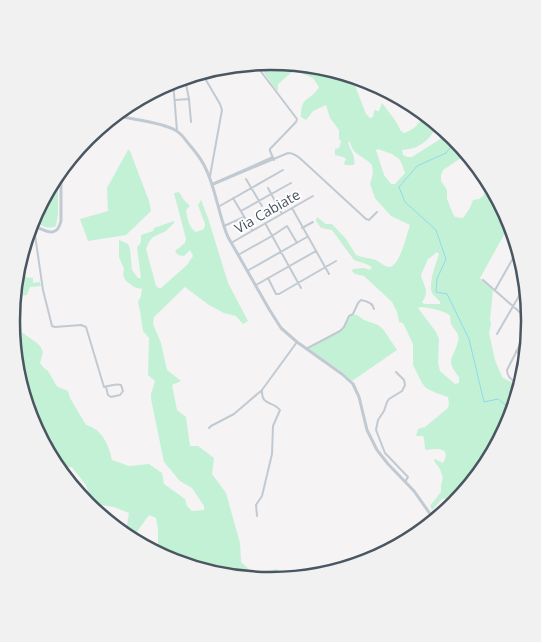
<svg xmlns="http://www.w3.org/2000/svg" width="541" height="642" viewBox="0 0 541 642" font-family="'Open Sans',sans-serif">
<rect width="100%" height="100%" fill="#f5f3f3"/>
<path fill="#c3f1d5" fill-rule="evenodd" d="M271,62L298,67L278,84V89L277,91L258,64Z
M303,68L352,78L366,114L370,118L373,117L374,111L375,110L378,111H379L382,103L395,120L401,131L404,133C411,131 420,124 423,117L437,126C429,141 419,149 402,150L403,155L407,157H412L448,134L454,138L465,154L464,156L443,170L441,175V181L447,190V199L453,214L455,217L463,218L470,208L473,200L479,199L483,196L487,188L510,222V224L480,278L493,290L490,320L491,324L489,333L495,360L499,370L503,378L517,385L510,420L483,458L482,462L458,498L442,499L432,510L430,506L441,492V485L443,478L440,469L434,461L435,459L443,463C452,447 437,448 426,450L425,448L424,439L423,436H416L418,429L425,427L448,408L449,404L448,397L436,393L426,388L422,383L413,365V344L403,323L399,322L397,312L392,302L364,276L355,274L352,271L353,269L364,268L370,270L372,267L366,264L354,260L332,230L321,228L316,221L317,217L326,224H332L346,239L356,255C363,258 370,258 376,260C380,262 384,267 390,267C400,265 407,234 410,225L391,216L375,198L370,184L373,174L372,165C363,155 353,156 350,142H348C350,150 356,156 354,165H345L344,163L346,159L343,157L335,155V149L339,148L341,141L339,139V130L330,118L326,105L313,111L306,120L301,117C301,95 310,102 319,87L313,78L303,74ZM378,149L392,154L399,159L401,162L405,173L395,184H391L384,175L376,150ZM437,252L439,254C436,264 428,284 432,293C434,296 438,299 440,302V304H424L422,302C430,291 424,287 421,275L428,259L431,257ZM420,307C426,307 447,311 450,316C451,318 450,321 451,324C454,330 460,333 458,341C454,360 444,358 459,377V383L455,384L440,371L438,363L439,339L436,332L418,308Z
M128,150L130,151L149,201L151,211L126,235L88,241L80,219L108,211L107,188Z
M58,182V213L56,226C47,231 40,223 31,221Z
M179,192L184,200L190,206L186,210C187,218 189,228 196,232L204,229L205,224L198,205L201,200L208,218L228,283L248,321L243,324L236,316L224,313L209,305L185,287L154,317L153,324L161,343L167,370L181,381L172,385L177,410L186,417L190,446H198L214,458L212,474L226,493L240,543L241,562L254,574L277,569L284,577L270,580L185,563V556L181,562L171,560L158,545V529L156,518L149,515L134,536L126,530L129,513L114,507L101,505L96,510L89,506C91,484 82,482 72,467L63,468L54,455L52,440L41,430H37L31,420L29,408L33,405V397L25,390L11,321L12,317L17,329L37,343L40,346L43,352L40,363L44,368L48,371L56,385L58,387L68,391L70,398L86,425C102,429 109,445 112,460L129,466L149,464L162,473L164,484L185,499L187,506L192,511L204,510V506L192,488L187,485L180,481L164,462L151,399V394L155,381L148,375L149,338L143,331L140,311L138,302L141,296L142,289L134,287L125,280L123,274L124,269L119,257V240L128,244L130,249L132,270L138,278H141L137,247C142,244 141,239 141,235L153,231L154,228L174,221V223L166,231L153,237L149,242L146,249L156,286L159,288H161L187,265L193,256L190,250L184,256L178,255L175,251L185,243L186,239L174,193Z
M21,272L25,277L33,278V283L40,282L41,286L30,287L27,295L16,296Z
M351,315H357L364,320L378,325L383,329L397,350L352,381L341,371L309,349L343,329Z"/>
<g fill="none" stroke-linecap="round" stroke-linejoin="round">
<path stroke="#90daee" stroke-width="1" d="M456,140L446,153L417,166L399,187L405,202L436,230L446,259L437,279L436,292L447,294L469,339L484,402L498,399L512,410"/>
<path stroke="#c1cad2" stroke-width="2" d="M256,65L297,119L296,122L270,149V151L274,160
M203,75L220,104L222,110L210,176
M185,79L189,99L191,122
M173,81L177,131
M175,100L189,99
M246,179L262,206
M212,184L273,157
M212,185L288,153C294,153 299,157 303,161L366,219L369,220L377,212
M268,188L282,214
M233,198L252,230
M218,207L283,170
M292,208L329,274
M241,211L291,183
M265,223L301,288
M224,226L244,217
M32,227L35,235L43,290L52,326L55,327L81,325L86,327L104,387C109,386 116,383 121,385L123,391L120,395L111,397L108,395L106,387
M302,228L313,222
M231,243L313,196
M238,255L272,236L287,226L297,243
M247,271L307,237
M268,278L276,294H279L336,261
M483,280L530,321
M256,285L316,251
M495,290L516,253
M497,334L523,289
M306,349L340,331L344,327L349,316L353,314L358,303L361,300C367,301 373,303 374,309
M516,351L523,355
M396,372L404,380L405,385L402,391L389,399L387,402L384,411L378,420L376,430L385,453L408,477L405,482
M517,383C511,379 507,377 507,370L528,329
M209,428L211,426L234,414L262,390
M257,516L256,505L262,496L272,454L273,426L280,410C273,401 261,406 262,390L297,342"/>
<path stroke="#c1cad2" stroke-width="3" d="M119,116C135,120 161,122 175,130C181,133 184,138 188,143C194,150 200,157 204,165C216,187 218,214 228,237L269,309L281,328L297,342L342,374L353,384L359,397L367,430L377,450L388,464L414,491L433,518
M30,225C42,227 56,242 61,221V176"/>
</g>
<g text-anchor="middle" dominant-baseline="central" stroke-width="4" stroke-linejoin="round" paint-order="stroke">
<g font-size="14" fill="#4a5661" stroke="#fff">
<text transform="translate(267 211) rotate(-30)">Via Cabiate</text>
</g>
</g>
<path d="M0 0H541V642H0ZM270 70H271A250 250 0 0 1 521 320V322A250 250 0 0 1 271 572H270A250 250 0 0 1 20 322V320A250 250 0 0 1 270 70Z" fill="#f1f1f2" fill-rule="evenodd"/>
<path fill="none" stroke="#4a5661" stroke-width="2.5" d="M270 70H271A250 250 0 0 1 521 320V322A250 250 0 0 1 271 572H270A250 250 0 0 1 20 322V320A250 250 0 0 1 270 70Z"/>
</svg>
